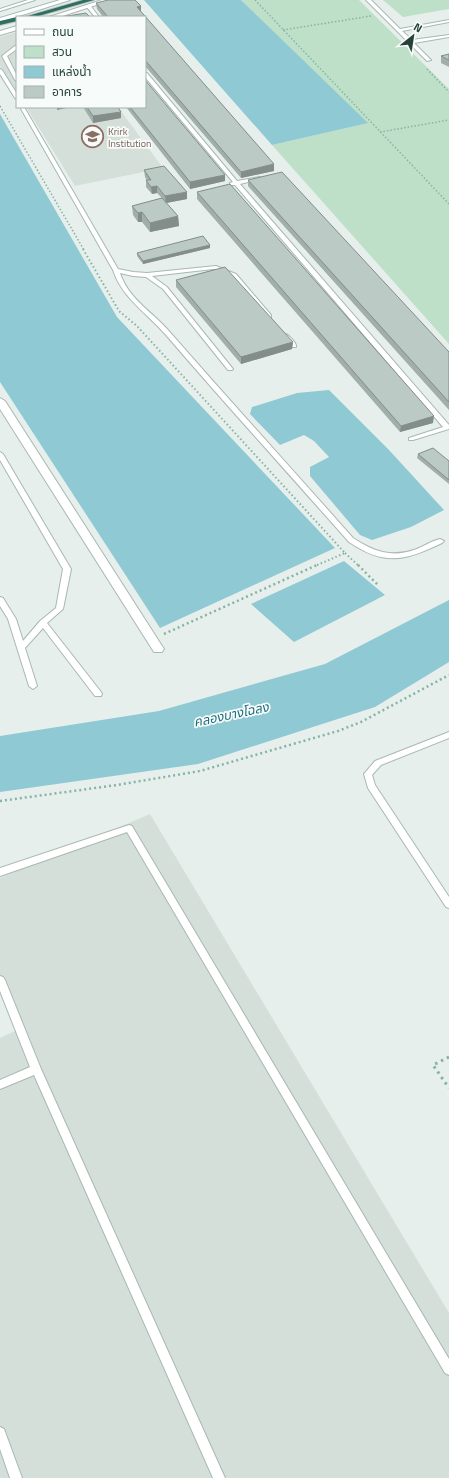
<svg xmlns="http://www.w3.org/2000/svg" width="449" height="1478" viewBox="0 0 449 1478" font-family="'Titillium Web','Noto Sans Thai',sans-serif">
<rect width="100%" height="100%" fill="#e6efeb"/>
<path fill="#d4dfda" d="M17,32V93L0,66V37Z
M26,107H118L163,168L75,186Z
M150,814L449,1313V1478H0V1038L17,1030L0,984V878Z"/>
<path fill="#bfe0c8" d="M241,0H359L449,89V344L272,145L367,123Z
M383,0H449V9L403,17Z"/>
<path fill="#8ec9d4" d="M144,0H241L368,123L272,145Z
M0,114L117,317L335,548L160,628L0,382Z
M329,390L389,450L444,510L411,527L372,540L360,535L310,476V467L329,457L314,441L304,435L280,445L250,414L252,407L297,393Z
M344,561L385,595L294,642L251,604Z
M449,600V662L375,707L198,764L0,792V736L159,711L325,664Z"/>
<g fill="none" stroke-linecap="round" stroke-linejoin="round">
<defs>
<path id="service" d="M28,0H35L0,11V9Z
M366,0H371L400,29L449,20V22L402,31L412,40L449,35V37L414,43L431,60L427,61Z
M86,5H90L99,17H95L86,6Z
M15,46H17V49L7,56L17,76V81L15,80L2,56Z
M0,69L2,70L17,94V99L15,98L0,74Z
M145,73H147L237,181L260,177V179L240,184L449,425V429L413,440H409V438L443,427L235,185H230V183L233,182L145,77Z
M20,107H24L118,269L133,272L147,273L216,266L236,274L271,315V317H267L232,276L213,269L152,276L167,287L233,369L232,370H228L163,289L146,277L133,276L120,273C128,298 151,311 168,330C229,400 292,469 353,538C373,551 391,558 414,550C423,547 431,541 440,539L444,541L442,543C405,561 384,566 349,542C288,473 226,405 166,335C147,313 122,298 113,270Z
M286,334C290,336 297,344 296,347H292L283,336L284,335Z
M0,452L3,454L71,569L63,609L47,623L101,692L102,694L101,696H95L43,628L25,648L37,686L33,689L29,686L8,619L0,606V597L3,598L16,619L23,641L40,621L56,608L63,569L0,460Z
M449,732V738L381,765L372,775L375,785L449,897V908L446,907L368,788L364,774L375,761Z
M129,825L132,826L449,1359V1375L445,1373L127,832L0,876V868Z
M0,976L3,977L5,980L41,1069L225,1478H213L34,1075L0,1089V1080L30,1067L0,991Z
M0,1427L4,1429L22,1478H10L0,1449Z"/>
<path id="minor" d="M102,0H112L59,17H49Z
M17,26V30L0,35V31Z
M0,398L5,401L162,646L164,649L162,652H154L0,409Z"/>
<path id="secondary" d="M60,0H70L0,22V18Z"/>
<path id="motorway" d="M83,0H94L35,17H24Z
M17,17V21L0,25V21Z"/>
</defs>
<use href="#service" stroke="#a8b8b2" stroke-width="2"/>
<use href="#minor" stroke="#a8b8b2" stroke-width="2"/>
<use href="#secondary" stroke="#a4bbb3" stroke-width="2"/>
<use href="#motorway" stroke="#c2cac8" stroke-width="2"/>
<path stroke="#86b3a5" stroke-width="1.5" stroke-dasharray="1.5 2" stroke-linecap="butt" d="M255,0L449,204
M283,30L371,16
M427,69L449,92
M0,106L84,250
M380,132L449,120"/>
<path stroke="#86b3a5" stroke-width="2" stroke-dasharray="1.5 2.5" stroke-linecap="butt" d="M83,249L119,311L137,326L345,553L315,566
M345,553L359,566"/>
<path stroke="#86b3a5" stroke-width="2.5" stroke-dasharray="2 3" stroke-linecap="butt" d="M358,565L379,586
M164,634L317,565
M0,801L117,785L200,771L338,731L361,722L449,675"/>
<path stroke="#86b3a5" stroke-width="3" stroke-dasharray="2.5 4" stroke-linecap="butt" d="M449,1057L433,1065L449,1088"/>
<use href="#service" fill="#fff" fill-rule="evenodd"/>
<use href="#minor" fill="#fff" fill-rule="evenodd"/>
<use href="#secondary" fill="#fff" fill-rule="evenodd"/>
<use href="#motorway" fill="#2f6f62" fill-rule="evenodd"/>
</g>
<path fill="#a1aea9" d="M96,3L141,6V12L274,171L241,178L145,66V17H103L97,9Z
M449,54V67L441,63V56Z
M83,107H118L121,112V118L93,123Z
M126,107H145L225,181L190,189Z
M144,170L187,199L166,203L178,216L179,226L150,232L142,222H138L133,215L132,206L162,198L157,193L152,194L146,187V180H147L145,177Z
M248,180L449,352V410L248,186Z
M197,192L433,423L400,432L197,199Z
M210,245V248L143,264L137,256V253Z
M176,280L293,342L292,349L241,364L176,287Z
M418,454L449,461V484L417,458Z"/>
<path fill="#838d89" d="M141,6V12L137,7Z
M57,107H71L57,110Z
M121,112V118L93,123V116Z
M274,164V171L241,178V172Z
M225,175V181L190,189V182Z
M157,186V193L152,194L151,187Z
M187,192V199L166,203L165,196Z
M142,212V222H138V213Z
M178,216L179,226L150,232V223Z
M210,245V248L143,264V261Z
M293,342L292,349L241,364V357Z
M434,416L433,423L400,432L401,426Z"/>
<path fill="#bbcac4" stroke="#838d89" d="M108,0H135L141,6L137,7L274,164L241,172L145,60V17H108L96,3Z
M86,13L90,17H61Z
M449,54V60L441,56Z
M145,80L225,175L190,182L130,107H145Z
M87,107H118L121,112L93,116Z
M164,166L187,192L165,196L157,186L151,187L146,180H151L144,170Z
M282,172L449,352V402L248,180Z
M230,184L434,416L401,426L197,192Z
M162,198L178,216L150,223L142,212L138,213L132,206Z
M203,236L210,245L143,261L137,253Z
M225,267L293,342L241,357L176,280Z
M433,448L449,461V480L418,454Z"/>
<defs>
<symbol id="university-ring" viewBox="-11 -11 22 22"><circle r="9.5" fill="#f7fbf9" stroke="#8d6e63" stroke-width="1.5"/><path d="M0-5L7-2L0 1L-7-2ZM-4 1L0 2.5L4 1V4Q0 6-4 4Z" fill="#8d6e63"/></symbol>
</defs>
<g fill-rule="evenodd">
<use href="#university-ring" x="80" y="124" width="25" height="25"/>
</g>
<g text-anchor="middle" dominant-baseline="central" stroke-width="3.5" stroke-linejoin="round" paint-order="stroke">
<g font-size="10" fill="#785e54" stroke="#f7fbf9" text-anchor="start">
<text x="108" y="131">Krirk<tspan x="108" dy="12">Institution</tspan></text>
</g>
<g font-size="13" font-style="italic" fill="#1c6f80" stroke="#f7fbf9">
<text transform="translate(231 714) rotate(-12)">คลองบางโฉลง</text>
</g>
</g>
<rect x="16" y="16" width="130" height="92" fill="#f7fbf9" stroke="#a3b1ad"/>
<rect x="24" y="29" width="20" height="6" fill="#ffffff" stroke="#a3b1ad"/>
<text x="52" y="36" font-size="12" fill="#24423a">ถนน</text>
<rect x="24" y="46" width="20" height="12" fill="#bfe0c8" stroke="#a3b1ad"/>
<text x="52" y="56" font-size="12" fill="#24423a">สวน</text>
<rect x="24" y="66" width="20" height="12" fill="#8ec9d4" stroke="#a3b1ad"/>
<text x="52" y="76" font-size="12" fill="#24423a">แหล่งน้ำ</text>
<rect x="24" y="86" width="20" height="12" fill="#bbcac4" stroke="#a3b1ad"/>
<text x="52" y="96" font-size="12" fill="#24423a">อาคาร</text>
<g transform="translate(413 36) rotate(30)" stroke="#f7fbf9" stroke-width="3" paint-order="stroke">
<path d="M0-3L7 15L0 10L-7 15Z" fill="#24423a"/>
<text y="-6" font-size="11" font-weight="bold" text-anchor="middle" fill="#24423a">N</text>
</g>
</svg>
